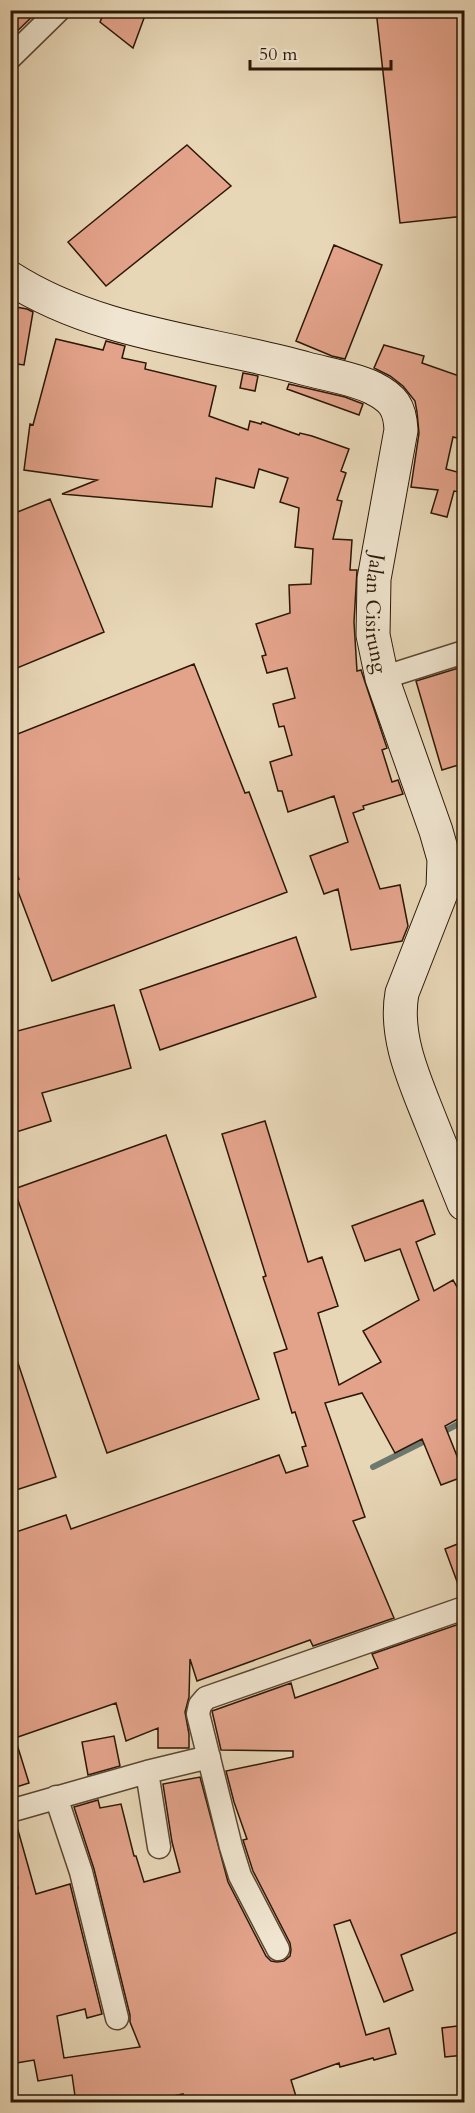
<svg xmlns="http://www.w3.org/2000/svg" width="475" height="2113" viewBox="0 0 475 2113" font-family="Cardo,serif">
<rect width="100%" height="100%" fill="#e8d7b7"/>
<filter id="stains"><feTurbulence type="fractalNoise" baseFrequency=".00333" numOctaves="4"/><feColorMatrix values="0 0 0 0 .2 0 0 0 0 .09 0 0 0 0 .02 0 0 0 .5 -.17"/></filter>
<radialGradient id="worn" r=".72"><stop offset=".6" stop-color="#630" stop-opacity="0"/><stop offset="1" stop-color="#630" stop-opacity=".3"/></radialGradient>
<g fill="none" stroke-linecap="round" stroke-linejoin="round">
<path stroke="#6d786f" stroke-width="6" d="M441,1433L464,1421
M373,1467L429,1439"/>
</g>
<path fill="#e3a38b" stroke="#2c1705" stroke-width="1.5" d="M10,10H39L10,38Z
M105,10H147L133,48L100,22Z
M376,10H465V216L400,223Z
M187,145L231,186L106,286L68,242Z
M334,245L382,265L345,359L332,356L296,341Z
M10,306L27,309L33,312L24,365L10,363Z
M56,339L103,350L106,341L125,346L122,358L146,363L145,369L216,386L209,416L248,430L250,421L261,424L262,422L299,435L300,433L312,436L349,449L341,471L346,473L337,500L342,501L333,539L352,540L350,570H357L354,622L357,671L361,670L387,748L382,750L392,782L398,780L403,794L363,806L364,809L353,813L380,889L400,885L408,926L402,941L351,950L338,889L324,894L310,856L348,842L334,796L288,812L282,791H278L270,762L292,755L284,726L279,727L273,704L295,698L287,668L267,673L262,656L266,655L256,624L290,613L289,585L311,584L313,549L295,547L299,508L280,502L288,478L259,469L254,488L216,478L212,507L62,494L97,480L24,470L30,424L33,425Z
M384,345L424,356L422,363L465,378V440L453,437L446,469L461,473L460,492L454,491L447,517L431,513L438,490L411,487L419,433L417,412L415,401L403,386L390,376L374,368Z
M243,373L258,376L255,391L240,388Z
M289,384L345,397L363,404L359,415L287,389Z
M50,499L104,632L10,671V515Z
M194,664L245,793L249,792L287,892L52,981L14,881L19,879L10,858V737Z
M465,666V763L442,770L416,681Z
M296,937L316,997L160,1050L140,990Z
M114,1005L131,1068L42,1093L51,1121L10,1134V1033Z
M265,1121L308,1262L322,1257L338,1306L318,1313L339,1385L381,1362L363,1331L419,1300L400,1249L365,1261L352,1226L423,1200L435,1234L416,1242L434,1291L453,1280L465,1301V1415L445,1426L465,1476L441,1485L422,1439L395,1453L362,1393L325,1403L365,1517L353,1521L394,1618L313,1646L310,1640L197,1681L190,1659L189,1697L185,1712L189,1734V1748H158V1728L126,1741L116,1703L15,1738L29,1783L10,1789V1534L66,1515L71,1529L279,1455L286,1473L308,1466L302,1447L306,1446L295,1412L292,1413L274,1353L287,1349L263,1277L266,1276L222,1134Z
M166,1135L259,1399L107,1453L14,1189Z
M10,1348H13L56,1477L10,1492Z
M460,1543L465,1554V1595H462L445,1549Z
M465,1622V1929L401,1955L413,1990L384,2002L350,1920L334,1925L366,2035L389,2028L396,2054L374,2060L373,2058L340,2067L339,2063L291,2080L298,2103H184L183,2094L140,2103H76L72,2075L38,2081L34,2060L10,2064V1889L18,1888L10,1863V1824L16,1823L36,1894L70,1884L102,2014L87,2018L85,2009L57,2016L64,2058L140,2047L130,2022V2015L94,1869L74,1807L98,1800L100,1808L121,1804L134,1856H136L144,1882L180,1872L172,1842L163,1784L200,1777L228,1882L266,1956L271,1961L277,1962L284,1961L290,1956L291,1950L290,1943L253,1871L243,1840L247,1839L234,1802L226,1771L293,1757V1751L221,1750L212,1711L291,1683L295,1698L337,1683L378,1668L372,1654Z
M114,1736L120,1766L88,1775L82,1742Z
M465,2025V2055L445,2057L442,2028Z"/>
<g fill="none" stroke-linecap="round" stroke-linejoin="round">
<defs>
<path id="street" d="M10,58L59,10
M382,678L464,652
M147,1772L159,1847
M56,1797L81,1872L117,2018
M10,1811L147,1772L209,1757
M278,1949L240,1876L231,1847L198,1714L200,1705L206,1698L464,1608"/>
<g id="secondary">
<path id="s1" d="M10,278C99,335 208,341 307,369C326,374 356,379 373,388C393,398 400,407 401,430L374,579L373,635L382,678L436,831L444,859L443,888L402,993C394,1037 415,1081 431,1122C442,1149 453,1176 464,1204"/>
</g>
</defs>
<use href="#street" stroke="#5b4732" stroke-width="25"/>
<use href="#secondary" stroke="#2c1705" stroke-width="35"/>
<use href="#street" stroke="#f0e5d0" stroke-width="22"/>
<use href="#secondary" stroke="#f0e5d0" stroke-width="33"/>
</g>
<g text-anchor="middle" dominant-baseline="central" stroke-width="4.5" stroke-linejoin="round" paint-order="stroke">
<g font-size="20" fill="#2c1705" stroke="#f0e5d0">
<text stroke="none"><textPath href="#s1" startOffset="621">Jalan Cisirung</textPath></text>
</g>
</g>
<rect width="475" height="2113" fill="none" stroke="#e8d7b7" stroke-width="36"/>
<rect x="12" y="12" width="451" height="2089" fill="none" stroke="#2c1705" stroke-width="3"/>
<rect x="18" y="18" width="439" height="2077" fill="none" stroke="#2c1705" stroke-width="1.5"/>
<path d="M250 60v9h141v-9" fill="none" stroke="#2c1705" stroke-width="3"/>
<text x="259" y="60" font-size="18" fill="#2c1705" stroke="#f0e5d0" stroke-width="4.5" paint-order="stroke">50 m</text>
<rect width="100%" height="100%" filter="url(#stains)"/>
<rect width="100%" height="100%" fill="url(#worn)"/>
</svg>
